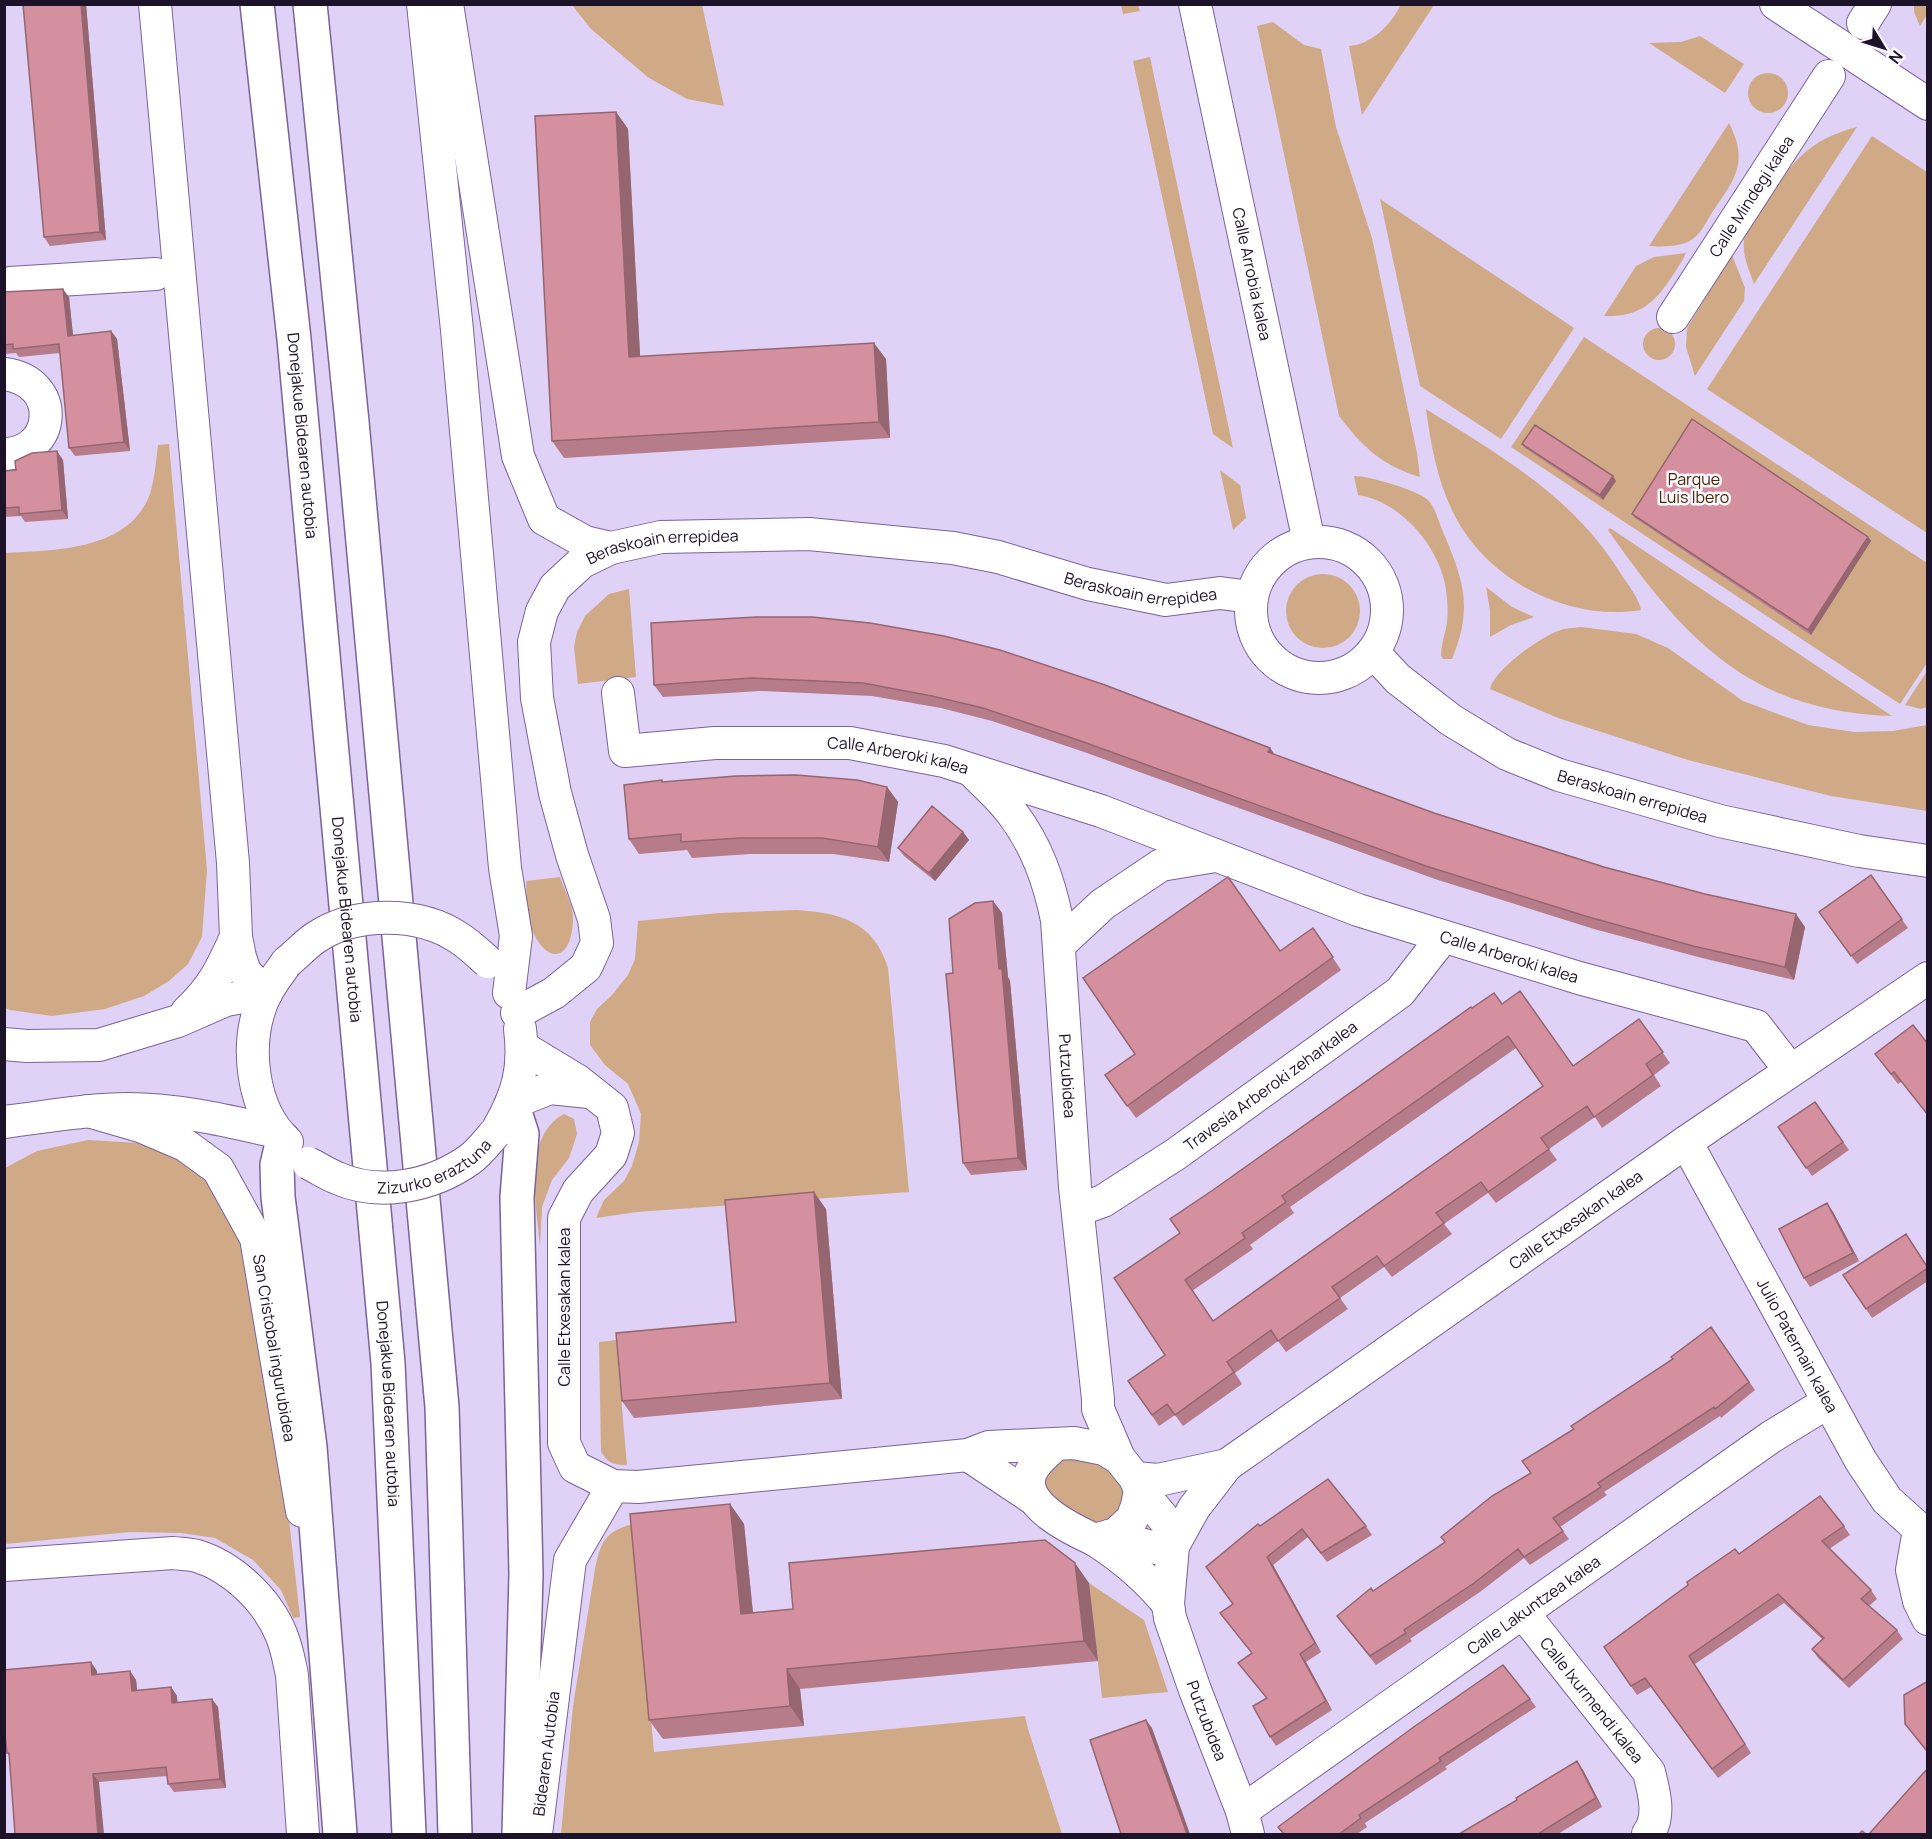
<svg xmlns="http://www.w3.org/2000/svg" width="1932" height="1839" viewBox="0 0 1932 1839" font-family="Manrope,sans-serif">
<rect width="100%" height="100%" fill="#e0d1f6"/>
<path fill="#d0aa87" d="M1401,4L1434,5L1362,115L1349,46C1371,45 1392,24 1401,4Z
M572,5H702L724,106L687,99L649,78L591,29Z
M1121,5H1138L1140,11L1123,14Z
M1914,5H1927V15L1920,26L1914,12Z
M1273,22L1304,45L1321,49L1336,127L1372,238L1417,453L1420,477C1382,466 1362,446 1339,416L1257,26Z
M1700,36L1744,64L1725,93L1649,43L1681,42Z
M1150,57L1233,448L1213,434L1133,61Z
M1748 93a20 20 0 1 1 40 0a20 20 0 1 1-40 0Z
M1729,123C1749,162 1735,179 1713,211C1707,220 1702,232 1694,238C1684,247 1662,247 1649,246Z
M1857,127L1754,284C1749,270 1742,255 1744,240C1746,229 1756,217 1762,208C1789,166 1806,140 1857,127Z
M1872,136L1927,172V533L1707,389Z
M1380,199L1574,328L1501,439L1420,386Z
M1686,253C1682,262 1676,270 1671,278C1653,305 1638,317 1604,316L1636,266L1654,257Z
M1732,255L1745,288L1744,301L1695,376L1686,347L1687,328Z
M1643 344a16 16 0 1 1 32 0a16 16 0 1 1-32 0Z
M1584,337L1927,563V663L1900,704L1511,447Z
M1426,409C1502,457 1572,495 1621,574C1628,585 1639,598 1641,610C1570,622 1490,582 1456,518C1438,485 1431,446 1426,409Z
M169,444L207,870L202,937L188,964L169,981L144,996L105,1009L52,1016L10,1010L4,1008L5,553C54,550 124,551 148,499C154,486 156,461 158,445Z
M1220,470L1240,485L1246,518L1233,530Z
M1354,476C1369,476 1417,490 1428,500C1436,508 1439,524 1444,534C1464,582 1473,608 1452,659H1443L1441,655C1441,646 1444,637 1446,628C1448,619 1448,609 1447,600C1446,554 1404,502 1358,495Z
M1610,528L1892,716C1750,712 1684,639 1608,530Z
M1286 611a37 37 0 1 1 74 0a37 37 0 1 1-74 0Z
M1486,587L1512,607L1534,617L1511,625L1490,637V610Z
M629,589L636,677L578,684L574,647L577,632L585,616L609,594Z
M1581,627L1636,634L1668,648L1743,701L1808,725L1854,732L1893,731L1927,725V811L1831,796L1688,760L1558,718L1490,689C1494,670 1539,638 1558,631C1565,628 1573,628 1581,627Z
M1927,671V707L1921,709L1905,705Z
M560,877C564,889 573,905 573,917C573,960 548,968 531,928C526,917 527,894 526,881Z
M797,910C841,913 874,922 888,968L909,1192L637,1212L596,1218L604,1200L624,1181L632,1166L639,1142L641,1114L628,1084L605,1065L590,1045V1022L597,1009L612,995L628,975L635,959L638,921L719,913Z
M564,1114L574,1119L577,1134L569,1158L552,1180L542,1207L540,1247C537,1207 521,1137 564,1114Z
M88,1140L140,1143L169,1155L195,1171L209,1185L228,1208L243,1251L249,1297L287,1502L300,1617L293,1618L281,1590L253,1560L215,1538L181,1533L130,1532L5,1544V1168L37,1151Z
M616,1340L627,1465C614,1465 607,1463 601,1451L599,1342Z
M1063,1458L1095,1460L1125,1481V1508L1102,1528L1067,1516L1044,1486L1046,1471Z
M633,1524L654,1752L1025,1716L1028,1729L1062,1834H561L573,1706L595,1569C601,1542 604,1532 633,1524Z
M1089,1583L1144,1620L1168,1692L1102,1698Z"/>
<g fill="none" stroke-linecap="round" stroke-linejoin="round">
<defs>
<g id="minor">
<path d="M155,4L233,863L236,937L240,957L245,972L266,994"/>
<path d="M423,4L457,330L505,868L516,936L509,993"/>
<path d="M447,4L518,456L544,519L585,542L611,548"/>
<path id="s1" d="M1195,4L1309,542"/>
<path d="M1776,4L1928,104"/>
<path d="M1863,23L1875,4"/>
<path d="M10,283L156,274"/>
<path id="s2" d="M1673,317L1829,76"/>
<path d="M4,374C63,381 56,454 4,454"/>
<circle cx="1319" cy="610" r="68"/>
<path id="s3" d="M1373,652L1398,679L1451,720L1507,754L1559,775L1720,821L1859,851L1928,861"/>
<path id="s4" d="M618,693L625,751L715,743H850L944,761L1101,811L1358,910L1579,978L1756,1026L1790,1070"/>
<path id="s5" d="M973,772C986,785 1001,798 1012,813C1037,846 1049,881 1057,920L1075,1187L1098,1399V1409L1119,1458"/>
<path d="M1059,945L1103,904L1161,865L1215,856"/>
<path d="M187,1012C213,988 222,968 236,937"/>
<path id="s6" d="M517,1013L554,993L586,967L597,943L594,919L572,855L555,793L537,698L534,642L542,611L555,587L582,562L611,548L661,537L809,534L953,548L998,557L1088,584L1166,600L1220,593L1251,597"/>
<path d="M4,1044L27,1046L99,1045L178,1021L226,1000L243,997L261,1003"/>
<path d="M522,1047L578,1081L612,1108L618,1133L611,1155L578,1191L564,1218V1443L575,1467L613,1486L638,1487L968,1455L989,1447L1074,1443L1104,1449L1119,1458L1135,1478L1140,1490L1137,1506L1132,1519L1116,1534L1095,1540C1073,1530 1017,1504 1031,1472C1036,1460 1047,1453 1056,1444"/>
<path d="M512,1103L550,1088L589,1092"/>
<path id="s7" d="M88,1111L143,1127L185,1145L218,1169L256,1238L302,1511"/>
<path d="M4,1122C46,1117 86,1109 128,1109C178,1109 228,1121 277,1132"/>
<path d="M499,1127C518,1094 525,1068 520,1029"/>
<path d="M287,1142C251,1109 245,1045 262,1002C267,988 278,975 287,962"/>
<path id="s8" d="M1686,1142L1861,1461L1887,1500L1928,1537"/>
<path id="s9" d="M1078,1210L1103,1201L1176,1154L1400,992L1443,937"/>
<path d="M968,1455L1034,1499"/>
<path d="M1135,1478L1158,1480L1227,1465"/>
<path id="s10" d="M1140,1490L1168,1524L1173,1546L1168,1604L1170,1618L1195,1690L1242,1811L1248,1834"/>
<path d="M1919,1530L1912,1570L1919,1601L1928,1619"/>
<path d="M1109,1536L1156,1548L1173,1546"/>
<path d="M1095,1540C1123,1558 1147,1578 1168,1604"/>
<path id="s11" d="M1173,1546L1194,1508L1227,1465L1686,1142L1928,978"/>
<path d="M4,1565L173,1553C181,1554 189,1554 197,1556C233,1567 267,1600 281,1634C287,1648 289,1661 292,1675L303,1834"/>
<path id="s12" d="M1523,1613L1649,1772C1654,1792 1661,1817 1648,1834"/>
<path id="s13" d="M1242,1811L1771,1437L1828,1402"/>
<path id="s14" d="M536,1834L570,1560L613,1486"/>
</g>
<g id="highway">
<path id="s15" d="M257,4L294,339L388,1363L409,1834"/>
<path d="M310,4L352,422L442,1407L455,1834"/>
<path d="M512,1103L522,1134L517,1197L526,1574L519,1834"/>
<path d="M283,1139L277,1165L278,1197L310,1447L340,1834"/>
</g>
</defs>
<use href="#minor" stroke="#7b6299" stroke-width="34"/>
<use href="#highway" stroke="#7b6299" stroke-width="36"/>
<use href="#minor" stroke="#fff" stroke-width="32"/>
<use href="#highway" stroke="#fff" stroke-width="33"/>
<defs>
<g id="minor-bridge">
<path d="M287,962C296,955 305,945 315,938C355,911 419,911 459,938C470,945 479,954 488,962"/>
<path id="s16" d="M308,1163C318,1168 327,1174 337,1178C380,1197 432,1186 469,1160C479,1153 487,1142 495,1133"/>
</g>
</defs>
<use href="#minor-bridge" stroke="#7b6299" stroke-width="34" stroke-linecap="butt"/>
<use href="#minor-bridge" stroke="#fff" stroke-width="32"/>
</g>
<path fill="#b77c8a" fill-rule="evenodd" d="M23,4H86L106,240L50,246L44,237Z
M616,112L628,129L640,356L886,359L890,438L564,458L552,441Z
M4,292L69,297L73,336L111,331L117,339L130,451L75,456L69,448L60,353L19,357L16,353L4,354Z
M1522,444L1616,481L1603,500L1525,448Z
M63,460L68,519L25,522L21,516L4,517V471L16,470Z
M1632,514L1868,537L1871,541L1811,635L1635,518Z
M651,623L1270,748L1275,755L1434,813L1604,867L1805,927L1794,980L1702,958L1594,929L1435,879L1087,753L992,721L941,708L872,696L760,691L663,697L654,685Z
M662,780L663,782L887,787L898,802L889,862L833,854H750L692,858L687,850L639,854L629,839Z
M963,832L969,840L935,881L904,856L898,848Z
M1871,875L1908,928L1857,964L1819,912Z
M993,901L1002,913L1008,977L1010,981L1027,1170L971,1175L963,1163L953,973Z
M1313,928L1341,970L1136,1118L1105,1075Z
M1502,1004L1573,1066L1639,1019L1670,1063L1654,1075L1661,1086L1602,1128L1595,1117L1549,1149L1557,1160L1496,1203L1488,1193L1444,1224L1452,1234L1392,1277L1384,1267L1340,1298L1348,1309L1286,1352L1278,1341L1235,1373L1242,1384L1183,1426L1175,1415L1159,1426L1128,1381L1165,1355L1180,1233L1213,1190L1472,1008ZM1516,1048L1543,1086L1213,1321L1192,1291L1253,1249L1250,1245L1294,1213L1290,1207Z
M1913,1025L1901,1082L1898,1084L1875,1054Z
M1815,1102L1849,1150L1812,1176L1778,1127Z
M1827,1203L1833,1212L1859,1261L1810,1287L1804,1278Z
M826,1209L842,1399L634,1418L622,1401L736,1322Z
M1928,1267V1281L1872,1318L1843,1275Z
M1711,1327L1755,1390L1721,1418L1720,1416L1604,1492L1607,1495L1560,1527L1569,1539L1530,1565L1524,1558L1480,1592L1410,1639L1412,1641L1376,1665L1337,1616L1445,1543L1530,1473L1573,1430L1673,1359Z
M730,1504L744,1524L753,1613L1089,1583L1098,1661L800,1689L804,1726L663,1739L649,1720Z
M1260,1526H1366L1372,1535L1327,1562L1308,1537L1273,1565L1321,1652L1306,1662L1332,1710L1276,1746L1270,1737L1266,1698L1238,1663L1252,1653L1220,1613L1232,1604Z
M1844,1526L1850,1535L1829,1549L1871,1590L1877,1599L1869,1606L1897,1630L1903,1639L1849,1688L1818,1658L1812,1649L1822,1639L1784,1603L1695,1664L1751,1753L1718,1778L1651,1687L1637,1695L1604,1647L1739,1554Z
M97,1671V1674L130,1671L136,1680L137,1690L171,1687L177,1696V1702L218,1707L226,1788L174,1792L168,1784L167,1776L99,1782L9,1755L7,1753Z
M1928,1681V1754L1905,1724Z
M1530,1699L1536,1707L1445,1767L1447,1769L1365,1823L1367,1827L1357,1834H1283L1278,1827Z
M1577,1761L1583,1770L1602,1807L1558,1834H1459L1517,1800Z"/>
<path fill="#956570" d="M81,4H86L106,240L100,232Z
M616,112L628,129L641,373L629,357Z
M63,289L69,297L74,345L68,336Z
M111,331L117,339L130,451L124,442Z
M874,343L886,359L890,438L879,422Z
M57,451L63,460L68,519L62,510Z
M1613,476L1616,481L1603,500L1600,495Z
M1868,537L1871,541L1811,635L1808,630Z
M1270,748L1279,761L1268,752Z
M887,787L898,802L889,862L878,847Z
M963,832L969,840L935,881L929,873Z
M993,901L1002,913L1008,977L1010,981L1027,1170L1018,1158Z
M1796,914L1805,927L1794,980L1785,967Z
M814,1192L826,1209L842,1399L830,1383Z
M1827,1203L1833,1212L1859,1261L1853,1253Z
M730,1504L744,1524L755,1634L741,1614Z
M1267,1557L1273,1565L1321,1652L1315,1643Z
M1075,1563L1089,1583L1098,1661L1084,1641Z
M1300,1654L1306,1662L1332,1710L1326,1701Z
M91,1662L97,1671L98,1683L92,1675Z
M787,1669L800,1689L804,1726L790,1706Z
M130,1671L136,1680L138,1699L132,1691Z
M171,1687L177,1696L178,1711L172,1703Z
M212,1699L218,1707L226,1788L220,1779Z
M1146,1720L1152,1728L1190,1834H1187Z
M1577,1761L1583,1770L1602,1807L1596,1798Z
M93,1774L99,1782L104,1834H98Z"/>
<path fill="#d590a0" stroke="#956570" stroke-width="1.5" fill-rule="evenodd" d="M23,4H81L100,232L44,237Z
M616,112L629,357L874,343L879,422L552,441L535,116Z
M63,289L68,336L111,331L124,442L69,448L59,344L13,349V344L4,345V292Z
M1692,419L1868,537L1808,630L1632,514Z
M1535,425L1613,476L1600,495L1522,444Z
M57,451L62,510L19,514V507L4,508V471L16,470L15,461L32,453Z
M756,617H812L870,623L944,636L1000,650L1105,685L1270,748L1268,752L1434,813L1604,867L1705,894L1796,914L1785,967L1693,946L1585,916L1426,866L1078,740L983,708L932,696L863,683L752,678L654,685L651,623Z
M796,775L857,780L887,787L878,847L822,838H739L681,842V834L629,839L624,785L662,780V782L736,776Z
M932,806L963,832L929,873L898,848Z
M1871,875L1902,919L1851,956L1819,912Z
M1228,877L1280,951L1313,928L1333,957L1127,1106L1105,1075L1135,1054L1083,978Z
M993,901L999,969H1002L1018,1158L963,1163L946,974L953,973L949,919L975,903Z
M1520,991L1573,1066L1639,1019L1663,1052L1646,1064L1653,1075L1594,1117L1587,1106L1541,1138L1549,1149L1488,1192L1481,1182L1436,1213L1444,1223L1384,1266L1377,1256L1332,1287L1340,1298L1278,1341L1271,1330L1227,1362L1234,1372L1175,1415L1167,1404L1152,1415L1128,1381L1165,1355L1114,1278L1180,1233L1170,1219L1213,1190L1471,1007L1472,1008L1494,993L1502,1004ZM1508,1036L1543,1086L1213,1321L1185,1280L1245,1238L1242,1233L1286,1202L1282,1196Z
M1913,1025L1928,1044V1115L1894,1072L1891,1074L1875,1054Z
M1815,1102L1843,1142L1806,1168L1778,1127Z
M814,1192L830,1383L622,1401L616,1333L736,1322L725,1200Z
M1827,1203L1853,1253L1804,1278L1779,1229Z
M1906,1234L1928,1268L1866,1309L1843,1275Z
M1711,1327L1749,1382L1715,1409L1714,1407L1598,1483L1601,1487L1553,1518L1563,1531L1524,1557L1518,1549L1474,1583L1404,1630L1406,1633L1370,1656L1337,1616L1371,1588L1373,1591L1445,1542L1441,1537L1492,1496L1531,1473L1522,1461L1574,1429L1571,1426L1673,1359L1671,1357Z
M1328,1479L1366,1526L1321,1553L1302,1529L1267,1557L1315,1643L1300,1654L1326,1701L1270,1737L1253,1706L1267,1698L1238,1663L1252,1653L1220,1613L1233,1604L1206,1567L1258,1524L1260,1526Z
M1820,1496L1844,1526L1822,1541L1871,1590L1861,1599L1897,1630L1843,1680L1812,1649L1824,1638L1778,1594L1689,1656L1745,1744L1712,1769L1645,1678L1631,1686L1604,1647L1688,1585L1687,1582L1735,1549L1739,1554Z
M730,1504L741,1614L793,1609L789,1563L1045,1540L1075,1563L1084,1641L787,1669L790,1706L649,1720L630,1514Z
M91,1662L92,1675L130,1671L132,1691L171,1687L172,1703L212,1699L220,1779L168,1784L166,1767L93,1774L98,1834H15L9,1753H7L4,1727V1670Z
M1503,1665L1530,1699L1439,1758L1441,1761L1359,1815L1361,1818L1339,1834H1284L1278,1827L1415,1726Z
M1928,1681V1752L1905,1724L1904,1695Z
M1146,1720L1187,1834H1121L1090,1740Z
M1577,1761L1596,1798L1538,1834H1459L1517,1800L1516,1798Z
M1928,1768V1834H1869Z
M1862,1831L1866,1834H1859Z"/>
<g text-anchor="middle" dominant-baseline="central" stroke-width="5" stroke-linejoin="round" paint-order="stroke">
<g font-size="16" fill="#1d1328" stroke="#fbf8ff">
<text stroke="none"><textPath href="#s2" startOffset="144">Calle Mindegi kalea</textPath></text>
<text stroke="none"><textPath href="#s1" startOffset="276">Calle Arrobia kalea</textPath></text>
<text stroke="none"><textPath href="#s15" startOffset="434">Donejakue Bidearen autobia</textPath></text>
<text stroke="none"><textPath href="#s6" startOffset="598">Beraskoain errepidea</textPath></text>
<text stroke="none"><textPath href="#s6" startOffset="1084">Beraskoain errepidea</textPath></text>
<text stroke="none"><textPath href="#s4" startOffset="333">Calle Arberoki kalea</textPath></text>
<text stroke="none"><textPath href="#s3" startOffset="302">Beraskoain errepidea</textPath></text>
<text stroke="none"><textPath href="#s15" startOffset="920">Donejakue Bidearen autobia</textPath></text>
<text stroke="none"><textPath href="#s4" startOffset="978">Calle Arberoki kalea</textPath></text>
<text stroke="none"><textPath href="#s5" startOffset="330">Putzubidea</textPath></text>
<text stroke="none"><textPath href="#s9" startOffset="230">Travesía Arberoki zeharkalea</textPath></text>
<text stroke="none"><textPath href="#s16" startOffset="136">Zizurko eraztuna</textPath></text>
<text stroke="none"><textPath href="#s11" startOffset="524">Calle Etxesakan kalea</textPath></text>
<text transform="translate(564 1307) rotate(-90)">Calle Etxesakan kalea</text>
<text stroke="none"><textPath href="#s8" startOffset="232">Julio Paternain kalea</textPath></text>
<text stroke="none"><textPath href="#s7" startOffset="334">San Cristobal ingurubidea</textPath></text>
<text stroke="none"><textPath href="#s15" startOffset="1406">Donejakue Bidearen autobia</textPath></text>
<text stroke="none"><textPath href="#s13" startOffset="357">Calle Lakuntzea kalea</textPath></text>
<text stroke="none"><textPath href="#s12" startOffset="111">Calle Ixurmendi kalea</textPath></text>
<text stroke="none"><textPath href="#s10" startOffset="248">Putzubidea</textPath></text>
<text stroke="none"><textPath href="#s14" startOffset="81">Bidearen Autobia</textPath></text>
</g>
<g font-size="16" fill="#492801" stroke="#fbf8ff">
<text x="1694" y="479">Parque<tspan x="1694" dy="18">Luis Ibero</tspan></text>
</g>
</g>
<rect width="1932" height="1839" fill="none" stroke="#1d1328" stroke-width="12"/>
<g transform="translate(1884 48) rotate(128)" stroke="#fbf8ff" stroke-width="4.5" paint-order="stroke">
<path d="M0-4.5L10 22L0 15L-10 22Z" fill="#1d1328"/>
<text y="-9" font-size="16" font-weight="bold" text-anchor="middle" fill="#1d1328">N</text>
</g>
</svg>
